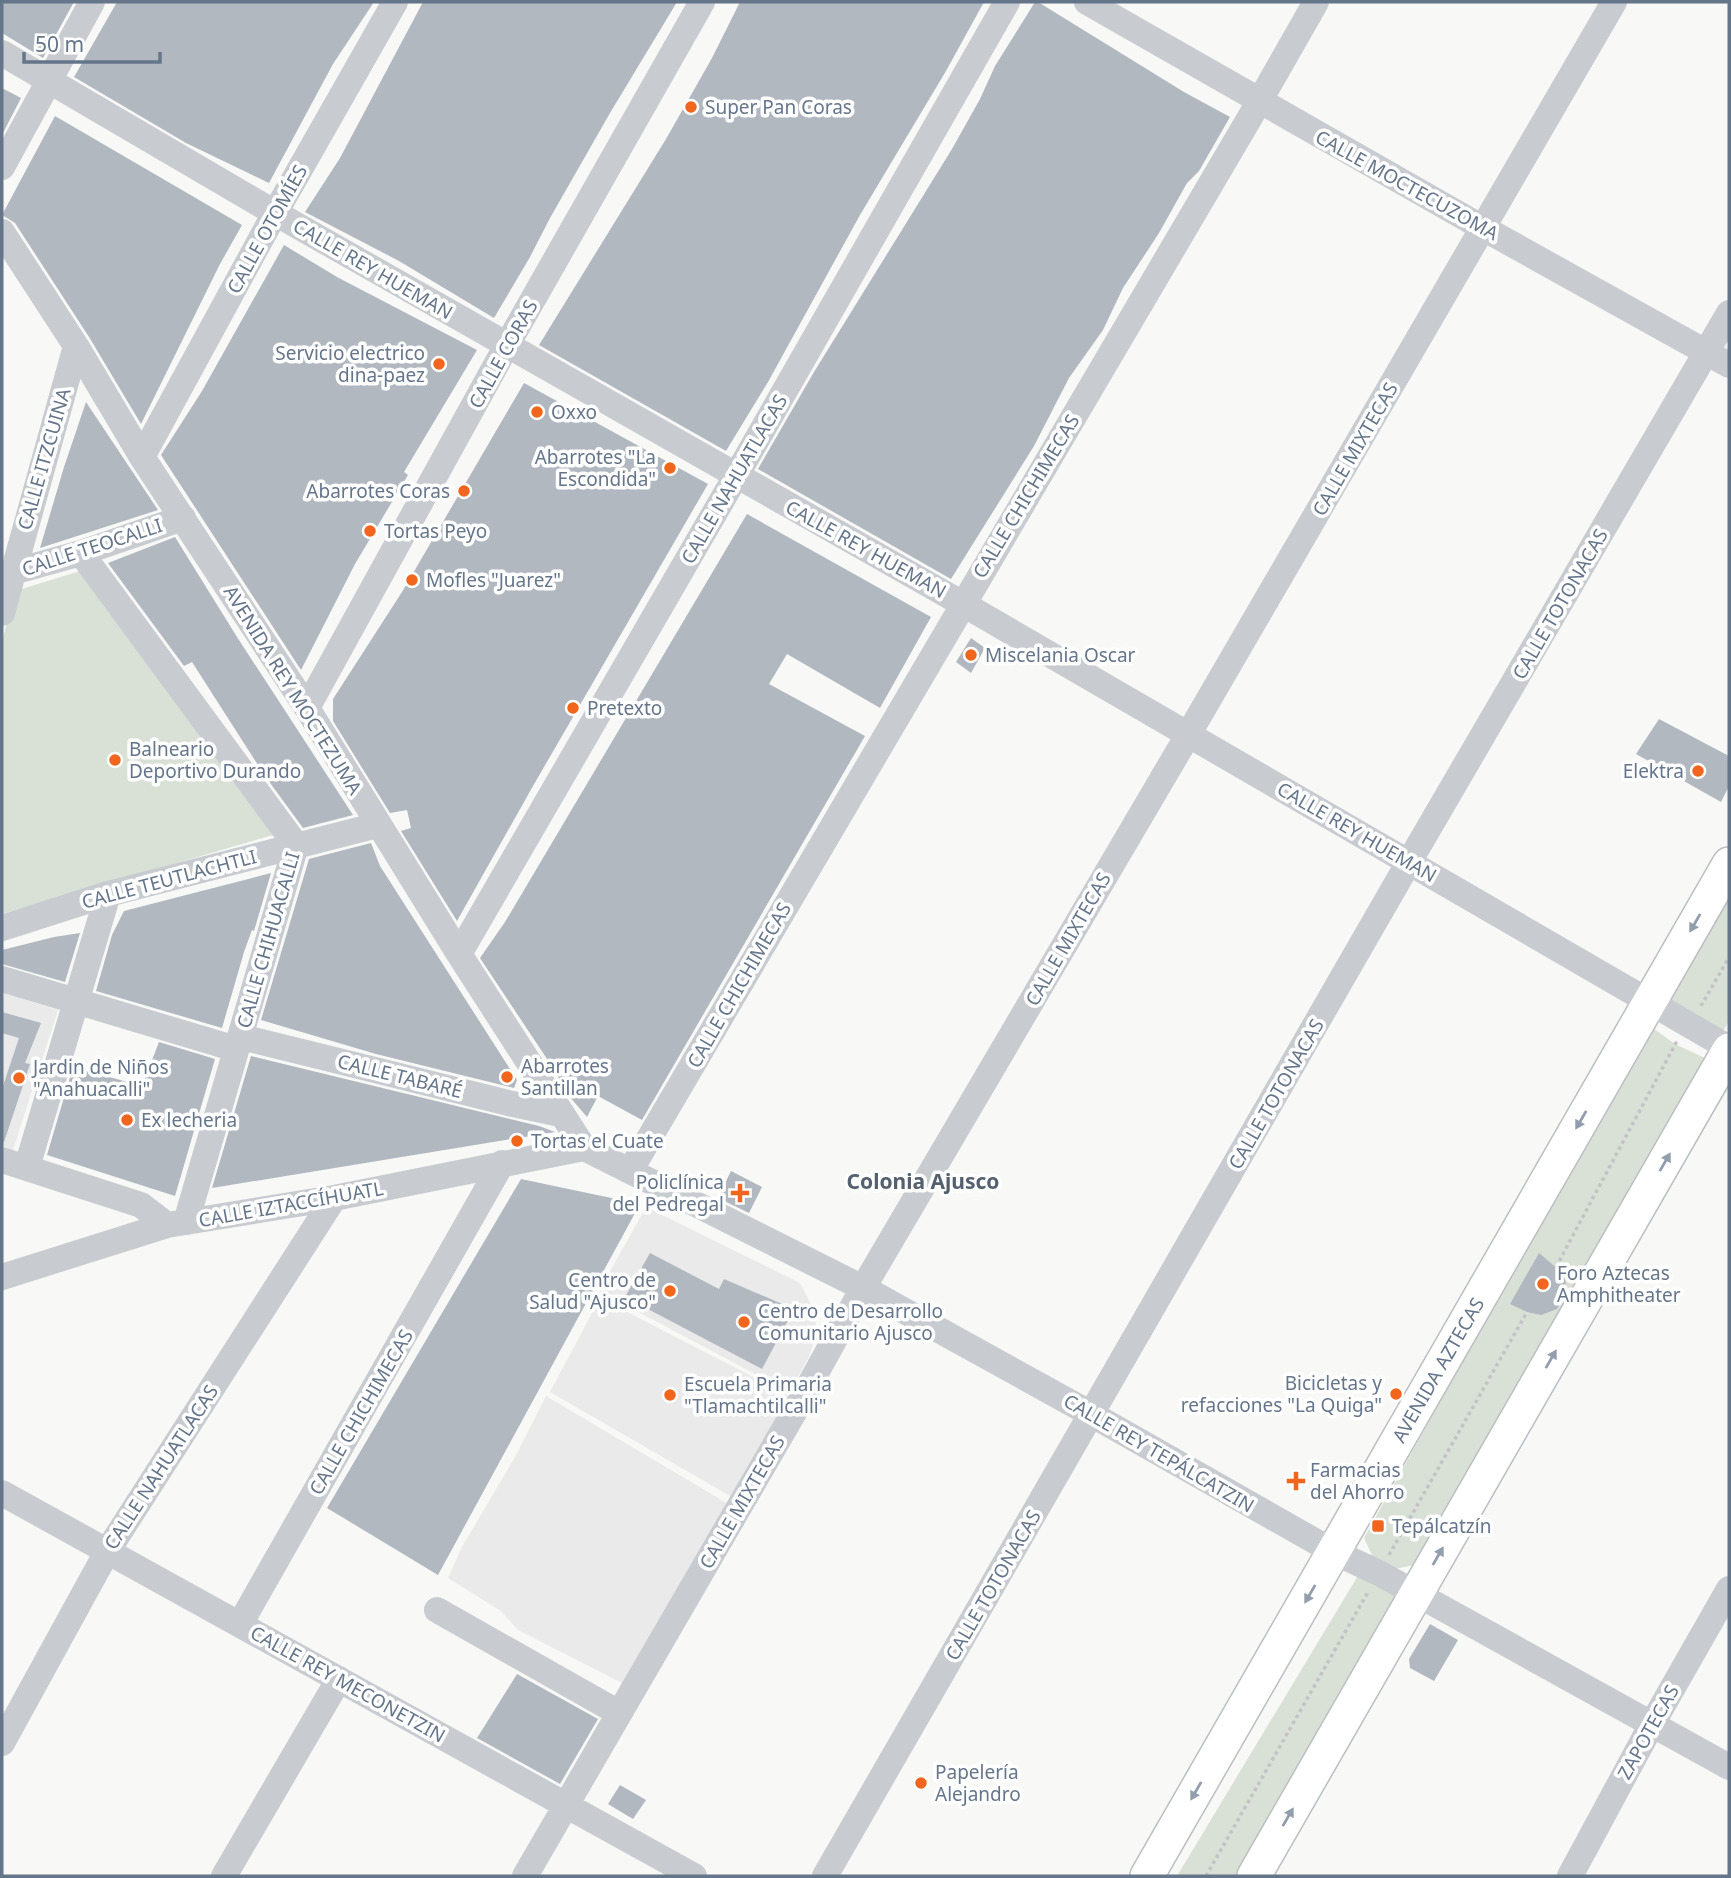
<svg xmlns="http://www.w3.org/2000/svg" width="1731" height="1878" viewBox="0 0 1731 1878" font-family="'Noto Sans',sans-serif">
<rect width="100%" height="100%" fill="#f8f9f6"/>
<path fill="#e9eae9" d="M2,992L58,1010L13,1150L2,1146Z
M646,1207L800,1283L813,1308L817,1331L809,1357L789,1392L599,1291Z
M600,1298L792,1397L732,1497L550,1392Z
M546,1396L730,1505L626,1685L518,1630L501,1611L448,1578L462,1547L515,1457Z"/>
<path fill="#d9e1d6" d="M90,568L280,833L2,914V642L15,591Z
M1729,887V1021L1722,1033L1663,997Z
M1650,1026L1675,1044L1707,1059L1414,1565L1380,1572L1364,1538Z
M1359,1574L1401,1588L1235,1876H1177Z"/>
<path fill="#b1b8c0" d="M2,2H74L43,58L2,33Z
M117,2H374L333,64L269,183L186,143L74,77Z
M423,2H677L610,113L550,218L530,257L494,318L399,261L305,212L340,158Z
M740,2H984L946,71L860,215L768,382L726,451L539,345L666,139L712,58Z
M1035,2H1038L1184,92L1230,117L1199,171L1187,183L1159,233L1123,288L1103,330L1069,378L1034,446L951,579L758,469L814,372L952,149L980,99L995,66Z
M2,88L21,98L2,135Z
M55,116L242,225L220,264L141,424L89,337L15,223L2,215Z
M284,245L337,277L477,350L404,472L408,475L355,564L301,670L161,455L202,391Z
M524,383L708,484L533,786L457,921L401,831L411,828L407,810L390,813L333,721V699L402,592Z
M86,402L158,510L40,548L64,467Z
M747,514L931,617L880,708L787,654L769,684L865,736L642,1120L598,1096L587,1117L569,1096L553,1068L480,958L505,922Z
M175,537L237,637L353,815L303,828L265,776L192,662L184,666L108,563Z
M971,638L985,648L971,673L956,662Z
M1659,719L1729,756V786L1721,802L1636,754Z
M371,843L380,866L517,1080L514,1088L376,1054L261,1020L309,859Z
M271,873L254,931L252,930L244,952L222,1028L96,991L112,935L124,911Z
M80,933L65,982L2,964V950L54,937Z
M2,1012L41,1023L25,1063L30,1064L4,1142H2V1089L19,1038L2,1033Z
M159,1042L215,1059L175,1196L47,1155L73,1067L142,1086Z
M251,1056L539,1126L555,1132L212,1188Z
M731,1171L762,1187L749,1213L718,1198Z
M521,1179L640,1204L438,1575L327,1508Z
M650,1253L719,1289L724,1279L794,1309L762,1369L625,1297Z
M1539,1253L1565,1275L1566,1293L1557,1309L1541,1315L1527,1312L1510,1304Z
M1430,1624L1458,1640L1434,1681L1410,1668L1409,1659Z
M517,1674L598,1719L560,1784L477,1738Z
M620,1785L646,1800L633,1819L608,1804Z"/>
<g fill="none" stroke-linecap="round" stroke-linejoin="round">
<defs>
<path id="major" d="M1147,1876L1729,864
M1254,1876L1729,1050"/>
</defs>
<use href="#major" stroke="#bbbec3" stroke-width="36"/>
<path stroke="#c1c3c6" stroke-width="3.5" stroke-dasharray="3.5 3.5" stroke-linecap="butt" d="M1701,1006L1729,957
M1556,1267L1677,1041
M1389,1555L1527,1312
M1206,1876L1368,1592"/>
<path stroke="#c8cbd0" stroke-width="26" d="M1087,2L1483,228L1729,365
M2,53L275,213L963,604L1729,1048
M2,167L92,2
M2,232L76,346L142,457L307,708L459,954L584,1148L863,1288L1091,1414L1334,1552L1379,1573L1729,1767
M142,457L275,213L395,2
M81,553L296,845L186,1222
M2,575L81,553L183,518
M2,613L76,346
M307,708L507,345L702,2
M2,928L108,894L378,825
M459,954L736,476L1007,2
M2,979L236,1049
M241,1037L508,1103L560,1114
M2,1160L141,1205L167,1225
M27,1167L108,894
M630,1171L1259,102L1316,2
M2,1277L167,1225L334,1198L584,1148
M2,1493L694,1876
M437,1610L619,1713
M240,1624L502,1163
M2,1743L108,1550L334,1198
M224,1876L339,1679
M525,1876L800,1402L863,1288L1188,735L1614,2
M825,1876L1409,862L1729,313
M1570,1876L1652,1724L1729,1589"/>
<use href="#major" stroke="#fff" stroke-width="33"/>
</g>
<defs><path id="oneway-solid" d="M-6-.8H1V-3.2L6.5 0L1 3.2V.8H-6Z" transform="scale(1.75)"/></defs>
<g fill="#939ead">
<use href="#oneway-solid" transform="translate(1695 923) rotate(120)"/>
<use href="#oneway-solid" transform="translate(1581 1120) rotate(120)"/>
<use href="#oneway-solid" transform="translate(1665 1162) rotate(-60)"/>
<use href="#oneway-solid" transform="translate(1551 1359) rotate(-60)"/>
<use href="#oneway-solid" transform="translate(1438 1556) rotate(-60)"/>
<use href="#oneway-solid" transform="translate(1310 1594) rotate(120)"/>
<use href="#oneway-solid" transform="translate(1196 1791) rotate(120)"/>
<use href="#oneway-solid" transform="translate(1288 1817) rotate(-60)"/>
</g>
<g fill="#f2651c" stroke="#fff" stroke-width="2.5">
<circle cx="691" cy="107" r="7"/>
<circle cx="439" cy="364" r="7"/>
<circle cx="537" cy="412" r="7"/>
<circle cx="670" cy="468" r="7"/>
<circle cx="464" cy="491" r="7"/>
<circle cx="370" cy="531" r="7"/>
<circle cx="412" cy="580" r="7"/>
<circle cx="971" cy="655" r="7"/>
<circle cx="573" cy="708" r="7"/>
<circle cx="115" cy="760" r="7"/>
<circle cx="1698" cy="771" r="7"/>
<circle cx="507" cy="1077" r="7"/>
<circle cx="19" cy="1078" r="7"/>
<circle cx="127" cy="1120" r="7"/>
<circle cx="517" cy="1141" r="7"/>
<path d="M736.5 1182.5h7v7h7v7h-7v7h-7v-7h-7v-7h7z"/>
<circle cx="1543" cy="1284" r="7"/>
<circle cx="670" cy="1291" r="7"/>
<circle cx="744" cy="1322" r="7"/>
<circle cx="1396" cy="1394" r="7"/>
<circle cx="670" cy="1395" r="7"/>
<path d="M1292.5 1470.5h7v7h7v7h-7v7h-7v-7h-7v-7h7z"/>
<rect x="1371" y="1519" width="14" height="14" rx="3.5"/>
<circle cx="921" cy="1783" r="7"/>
</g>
<g text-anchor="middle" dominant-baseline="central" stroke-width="7" stroke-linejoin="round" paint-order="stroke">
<g font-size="19" fill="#65758a" stroke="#fff" text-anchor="start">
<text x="705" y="107">Super Pan Coras</text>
<text x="425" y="353" text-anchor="end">Servicio electrico<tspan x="425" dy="22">dina-paez</tspan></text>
<text x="551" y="412">Oxxo</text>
<text x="656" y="457" text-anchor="end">Abarrotes "La<tspan x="656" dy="22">Escondida"</tspan></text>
<text x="450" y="491" text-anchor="end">Abarrotes Coras</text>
<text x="384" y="531">Tortas Peyo</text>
<text x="426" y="580">Mofles "Juarez"</text>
<text x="985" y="655">Miscelania Oscar</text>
<text x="587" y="708">Pretexto</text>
<text x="129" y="749">Balneario<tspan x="129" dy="22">Deportivo Durando</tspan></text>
<text x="1684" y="771" text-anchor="end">Elektra</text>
<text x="521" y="1066">Abarrotes<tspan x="521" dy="22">Santillan</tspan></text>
<text x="33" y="1067">Jardin de Niños<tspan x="33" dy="22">"Anahuacalli"</tspan></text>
<text x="141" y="1120">Ex lecheria</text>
<text x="531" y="1141">Tortas el Cuate</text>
<text x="724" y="1182" text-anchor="end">Policlínica<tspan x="724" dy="22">del Pedregal</tspan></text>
<text x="1557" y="1273">Foro Aztecas<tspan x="1557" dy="22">Amphitheater</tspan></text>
<text x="656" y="1280" text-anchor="end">Centro de<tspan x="656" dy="22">Salud "Ajusco"</tspan></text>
<text x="758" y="1311">Centro de Desarrollo<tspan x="758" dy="22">Comunitario Ajusco</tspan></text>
<text x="1382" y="1383" text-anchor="end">Bicicletas y<tspan x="1382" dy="22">refacciones "La Quiga"</tspan></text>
<text x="684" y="1384">Escuela Primaria<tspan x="684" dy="22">"Tlamachtilcalli"</tspan></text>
<text x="1310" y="1470">Farmacias<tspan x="1310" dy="22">del Ahorro</tspan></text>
<text x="1392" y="1526">Tepálcatzín</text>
<text x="935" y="1772">Papelería<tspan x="935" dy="22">Alejandro</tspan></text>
</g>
<g font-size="19" fill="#65758a" stroke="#fff">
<text transform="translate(1407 185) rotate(29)">CALLE MOCTECUZOMA</text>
<text transform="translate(267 229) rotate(-61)">CALLE OTOMÍES</text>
<text transform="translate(373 269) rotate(30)">CALLE REY HUEMAN</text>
<text transform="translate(503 354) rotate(-61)">CALLE CORAS</text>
<text transform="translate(1355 449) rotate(-60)">CALLE MIXTECAS</text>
<text transform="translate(44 459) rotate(-74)">CALLE ITZCUINA</text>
<text transform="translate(734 479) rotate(-60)">CALLE NAHUATLACAS</text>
<text transform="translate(1026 496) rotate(-59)">CALLE CHICHIMECAS</text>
<text transform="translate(92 547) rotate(-18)">CALLE TEOCALLI</text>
<text transform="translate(866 549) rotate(29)">CALLE REY HUEMAN</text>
<text transform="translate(1560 604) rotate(-60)">CALLE TOTONACAS</text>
<text transform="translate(293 690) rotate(58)">AVENIDA REY MOCTEZUMA</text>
<text transform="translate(1357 832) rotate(30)">CALLE REY HUEMAN</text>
<text transform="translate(169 879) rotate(-15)">CALLE TEUTLACHTLI</text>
<text transform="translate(1068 939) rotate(-60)">CALLE MIXTECAS</text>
<text transform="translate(268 940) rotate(-74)">CALLE CHIHUACALLI</text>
<text transform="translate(739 985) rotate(-60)">CALLE CHICHIMECAS</text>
<text transform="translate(400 1076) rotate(14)">CALLE TABARÉ</text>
<text transform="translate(1276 1094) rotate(-60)">CALLE TOTONACAS</text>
<text transform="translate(291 1204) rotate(-10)">CALLE IZTACCÍHUATL</text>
<text transform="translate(1438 1370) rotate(-60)">AVENIDA AZTECAS</text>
<text transform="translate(361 1412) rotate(-60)">CALLE CHICHIMECAS</text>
<text transform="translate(1159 1453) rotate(30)">CALLE REY TEPÁLCATZIN</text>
<text transform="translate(161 1467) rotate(-57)">CALLE NAHUATLACAS</text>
<text transform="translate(742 1502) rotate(-60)">CALLE MIXTECAS</text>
<text transform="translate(993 1585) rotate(-60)">CALLE TOTONACAS</text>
<text transform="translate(348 1684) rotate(29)">CALLE REY MECONETZIN</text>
<text transform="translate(1648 1732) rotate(-61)">ZAPOTECAS</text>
</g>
<g font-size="21" font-weight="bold" fill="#54606e" stroke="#fff">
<text x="923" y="1181">Colonia Ajusco</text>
</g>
</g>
<rect width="1731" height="1878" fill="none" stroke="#65758a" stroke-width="7"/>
<path d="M24 52v10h136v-10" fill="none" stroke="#65758a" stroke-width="3.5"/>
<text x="35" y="52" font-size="21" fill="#65758a" stroke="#ffffff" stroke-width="5" paint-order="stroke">50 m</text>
</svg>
